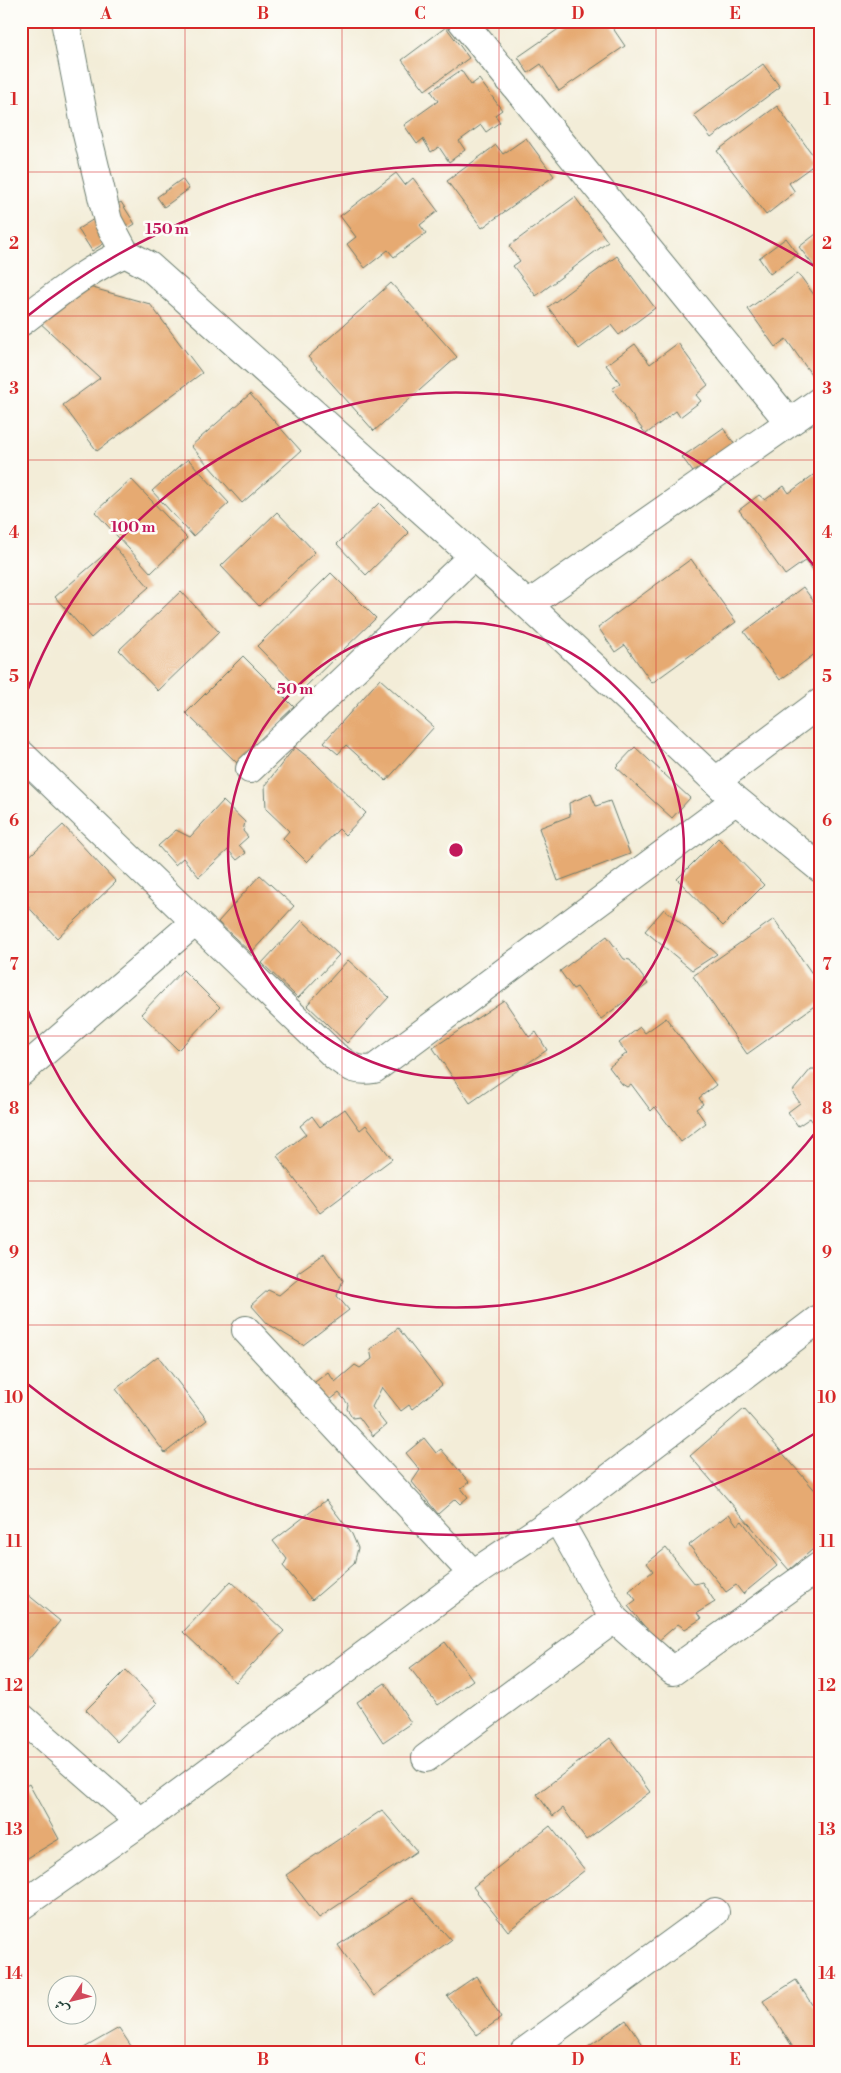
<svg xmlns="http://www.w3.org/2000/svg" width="841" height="2073" viewBox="0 0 841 2073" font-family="'Libre Bodoni',Amiri,serif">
<rect width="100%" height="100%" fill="#fdfcf7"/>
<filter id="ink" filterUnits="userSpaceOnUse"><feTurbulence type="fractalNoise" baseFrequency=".02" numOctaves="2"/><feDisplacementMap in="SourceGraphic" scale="10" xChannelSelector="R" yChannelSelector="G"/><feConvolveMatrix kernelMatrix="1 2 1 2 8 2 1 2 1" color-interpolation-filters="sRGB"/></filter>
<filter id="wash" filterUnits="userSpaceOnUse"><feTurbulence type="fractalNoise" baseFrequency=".0096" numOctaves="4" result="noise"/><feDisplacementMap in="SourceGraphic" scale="20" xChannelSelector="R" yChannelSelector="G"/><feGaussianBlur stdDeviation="1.12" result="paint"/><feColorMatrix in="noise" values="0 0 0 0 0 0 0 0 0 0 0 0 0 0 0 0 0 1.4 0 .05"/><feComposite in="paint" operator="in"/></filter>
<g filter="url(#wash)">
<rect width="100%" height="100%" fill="#f3edd8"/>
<g id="blocks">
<path fill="#e6aa72" d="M570,21H608L625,46L559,91L541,64L528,73L518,57Z
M446,27L469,58L425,90L402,60Z
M763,64L780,87L711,138L694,115Z
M461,70L471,85L479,79L502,110L495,115L500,122L486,132L481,125L459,141L465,150L449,162L439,147L431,152L423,139L417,144L404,125L438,101L431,91Z
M777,106L818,162L789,183L795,192L766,215L717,151Z
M526,138L554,176L482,228L447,181L496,145L503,154Z
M396,173L405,185L413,178L438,211L420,225L426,233L394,257L388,250L365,268L347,244L356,237L340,216Z
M182,179L189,189L164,207L157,197Z
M575,197L608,242L536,296L513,266L520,261L509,246Z
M121,202L135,224L92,251L78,229Z
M820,231V274L799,247Z
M786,238L798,254L770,274L759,258Z
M617,256L655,308L619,335L611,325L579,349L548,307Z
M798,273L820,303V379L816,381L786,339L775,347L748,309Z
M391,283L457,357L374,431L308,357Z
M82,285L150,304L202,373L97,451L63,405L100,378L38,321Z
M678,343L708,385L696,395L701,401L680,417L676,411L646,434L612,389L620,383L606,365L635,344L650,364Z
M250,394L301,451L242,503L191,446Z
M723,428L742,454L701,483L682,457Z
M188,459L229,503L193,536L152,491Z
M820,470V569L815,573L806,560L785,575L739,510L759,495L765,500L784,486L789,493Z
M131,479L187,538L151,573L95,512Z
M379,503L409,533L366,575L337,544Z
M277,512L315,552L259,606L221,566Z
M114,546L149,587L91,638L55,597Z
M691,559L736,622L652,683L625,645L615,652L598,627Z
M331,573L376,618L301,691L257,646Z
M803,587L820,610V650L780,680L744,632Z
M181,591L219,632L158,691L119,650Z
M243,656L294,707L238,764L186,713Z
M380,679L434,727L386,781L346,745L338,754L324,742Z
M295,747L313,761L366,813L345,835L339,829L307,862L283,838L289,831L266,809L265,785Z
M635,747L690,798L672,818L616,767Z
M591,794L596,806L610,801L630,854L558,881L539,828L570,816L569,803Z
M223,801L245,822L243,831L248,837L239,845L246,853L237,860L228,850L199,877L183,858L175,865L158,846L176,830L190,837Z
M63,825L116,882L57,938L21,899V864Z
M718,838L764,885L723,926L677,879Z
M260,875L294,906L251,953L218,922Z
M664,909L717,954L692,970L645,931Z
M774,919L820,985V1002L747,1054L693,976Z
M302,920L339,955L298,998L262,963Z
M607,936L624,959L630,960L648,984L601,1019L577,987L573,989L560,971Z
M348,960L389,997L347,1043L307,1005Z
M183,970L220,1007L178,1050L141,1014Z
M504,1000L529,1037L536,1032L547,1050L470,1103L433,1048Z
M666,1018L716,1085L699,1098L703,1104L696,1109L706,1123L681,1142L655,1107L651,1111L631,1084L627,1087L622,1084L609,1067L627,1053L619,1043L640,1027L645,1033Z
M811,1069H820V1132L810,1118L798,1126L788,1112L800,1103L792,1092Z
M345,1109L360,1130L366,1125L392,1159L320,1213L277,1156L306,1134L300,1126L312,1116L320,1127Z
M324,1254L343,1280L337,1296L349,1310L303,1345L268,1324L251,1305L268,1290L279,1295L298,1279L297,1273Z
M398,1328L442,1385L412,1409L409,1405L401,1411L382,1387L372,1407L386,1425L373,1436L359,1417L353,1418L347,1409L348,1404L339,1393L330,1400L327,1396L317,1403L306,1389L328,1372L335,1382L355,1365L360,1368L372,1359L370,1349Z
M158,1356L207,1420L165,1453L116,1389Z
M744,1409L820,1496V1543L789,1570L690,1456Z
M424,1438L436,1453L441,1449L469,1482L461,1488L468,1497L460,1504L455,1499L438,1514L412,1482L420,1470L406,1453Z
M326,1500L352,1534L358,1548L354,1564L312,1600L283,1566L287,1559L273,1541Z
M729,1514L737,1525L742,1521L777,1566L743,1594L736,1585L726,1592L689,1545Z
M666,1548L695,1584L702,1582L715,1602L697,1613L701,1619L685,1629L678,1624L657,1642L628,1606L636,1600L629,1591L653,1571L647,1563Z
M231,1581L284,1631L236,1682L183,1632Z
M21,1589L60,1621L24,1665L21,1663Z
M445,1642L473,1680L438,1705L410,1668Z
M126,1670L157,1703L117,1742L86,1710Z
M385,1683L411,1723L383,1742L357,1702Z
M610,1738L650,1792L586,1840L563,1808L553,1816L537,1794Z
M29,1784L59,1839L21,1862V1789Z
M382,1810L417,1851L319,1918L286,1875Z
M550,1826L585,1870L508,1931L473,1887Z
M413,1897L451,1940L374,1996L338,1945Z
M476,1976L501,2018L477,2035L447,1996Z
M796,1980L820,2017V2047L813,2052H796L763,2001Z
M626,2020L648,2052H581Z
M119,2028L135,2052H77Z"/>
</g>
</g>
<g filter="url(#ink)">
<use href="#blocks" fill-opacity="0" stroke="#697b6d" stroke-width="1"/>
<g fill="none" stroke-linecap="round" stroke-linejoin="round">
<defs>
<path id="minor" d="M65,21L86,130L108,221L125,253L149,266L528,605L736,800L820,868
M462,21L789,422
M21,322C55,296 86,270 125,253
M528,605L820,401
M21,754L335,1056C350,1067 355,1072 374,1069L736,800
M250,769L473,556
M716,781L820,703
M21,1072L195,922
M246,1330L473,1574
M557,1518L614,1619L673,1671L820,1566
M21,1717L141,1822
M426,1758L614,1619
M21,1906L141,1822L473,1574L557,1518L820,1318
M524,2052L715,1912"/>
</defs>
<use href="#minor" stroke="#697b6d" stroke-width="30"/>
<use href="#minor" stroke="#fff" stroke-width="28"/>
</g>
</g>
<path fill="none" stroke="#d62828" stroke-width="1" stroke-opacity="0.55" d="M185,21V2052M342,21V2052M499,21V2052M656,21V2052M21,172H820M21,316H820M21,460H820M21,604H820M21,748H820M21,892H820M21,1036H820M21,1181H820M21,1325H820M21,1469H820M21,1613H820M21,1757H820M21,1901H820"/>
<g fill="none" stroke="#c2185b" stroke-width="2.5">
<circle cx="456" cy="850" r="228"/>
<path d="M819 1128A457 457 0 0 1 21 991M21 709A457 457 0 0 1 819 572"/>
<path d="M819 1431A685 685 0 0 1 25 1382M25 318A685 685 0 0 1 819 269"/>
</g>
<circle cx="456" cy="850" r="8" fill="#c2185b" stroke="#fdfcf7" stroke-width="2.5"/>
<g font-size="15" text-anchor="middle" font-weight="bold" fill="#c2185b" stroke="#fdfcf7" stroke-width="5" stroke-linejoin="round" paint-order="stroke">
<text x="167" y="234">150 m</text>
<text x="133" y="532">100 m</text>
<text x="295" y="694">50 m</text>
</g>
<rect width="841" height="2073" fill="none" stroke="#fdfcf7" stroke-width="55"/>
<g transform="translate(72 2000) rotate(235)"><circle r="24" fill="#fdfcf7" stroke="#a4b0a9"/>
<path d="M0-4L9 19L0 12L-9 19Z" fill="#d1495b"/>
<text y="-8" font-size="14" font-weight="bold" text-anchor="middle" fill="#1f3d34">ش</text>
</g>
<rect x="28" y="28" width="786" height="2018" fill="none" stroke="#d62828" stroke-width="2"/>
<g font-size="16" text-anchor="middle" font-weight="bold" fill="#d62828">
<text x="106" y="19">A</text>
<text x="263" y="19">B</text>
<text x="420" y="19">C</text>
<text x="578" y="19">D</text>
<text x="735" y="19">E</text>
<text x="14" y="105">1</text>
<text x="827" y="105">1</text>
<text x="14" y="249">2</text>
<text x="827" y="249">2</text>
<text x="14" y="394">3</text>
<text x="827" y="394">3</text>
<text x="14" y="538">4</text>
<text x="827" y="538">4</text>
<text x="14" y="682">5</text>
<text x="827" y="682">5</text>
<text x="14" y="826">6</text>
<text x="827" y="826">6</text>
<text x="14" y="970">7</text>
<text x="827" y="970">7</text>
<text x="14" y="1114">8</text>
<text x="827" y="1114">8</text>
<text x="14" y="1258">9</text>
<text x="827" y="1258">9</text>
<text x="14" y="1403">10</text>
<text x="827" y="1403">10</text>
<text x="14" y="1547">11</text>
<text x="827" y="1547">11</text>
<text x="14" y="1691">12</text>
<text x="827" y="1691">12</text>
<text x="14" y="1835">13</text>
<text x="827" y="1835">13</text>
<text x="14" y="1979">14</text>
<text x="827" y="1979">14</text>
<text x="106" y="2065">A</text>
<text x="263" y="2065">B</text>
<text x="420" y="2065">C</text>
<text x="578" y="2065">D</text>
<text x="735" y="2065">E</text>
</g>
</svg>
